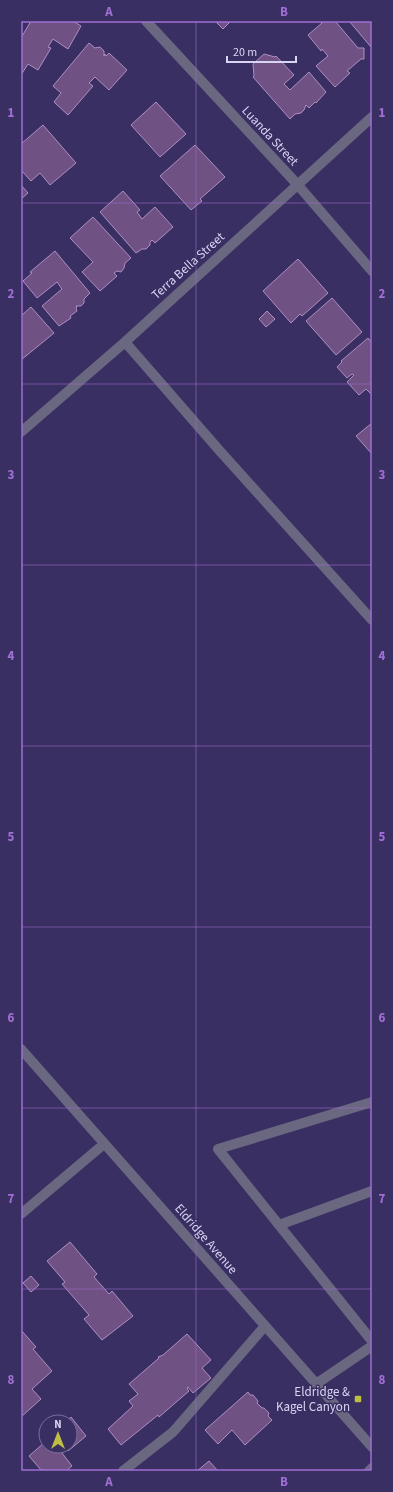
<svg xmlns="http://www.w3.org/2000/svg" width="393" height="1492" viewBox="0 0 393 1492" font-family="'Source Sans 3',sans-serif">
<rect width="100%" height="100%" fill="#3a2f62"/>
<path fill="#6f5183" stroke="#ae8ec5" d="M31,21H73L81,26L68,49L53,39L48,47L51,48L38,70L28,64L21,75V38Z
M215,21H231L223,29Z
M321,21H335L358,48H364V59H361L347,71L350,73L335,87L316,66L328,56L322,49L321,51L308,35L322,23Z
M349,21H372V46L371,47Z
M89,43L95,48L100,47L104,51V56L105,54L106,56L109,53L127,70L109,90L95,77L89,83L93,86L68,115L54,102L61,93L53,86Z
M264,54L275,57L276,56L294,75L284,84L290,90L309,72L326,92L316,103L315,102L309,108L306,105L304,110L301,113L295,114L290,119L253,77L254,76L253,64Z
M156,102L186,134L160,157L131,125Z
M43,125L76,163L50,185L40,173L31,181L21,170V144Z
M195,145L225,177L200,199L202,201L191,210L160,176Z
M21,185L28,193L21,199Z
M123,191L140,210L137,212L142,219L155,207L173,227L155,243L152,240L150,242V245L146,249H142L136,253L100,212Z
M93,217L131,258L125,263L124,268L121,272L117,271L114,273L117,276L100,291L82,272L93,262L70,238Z
M55,251L90,293L84,299V303L81,306H76L77,307L76,308L77,311L70,316L71,318L59,326L42,306L62,289L57,282L37,298L23,281L32,273L30,272Z
M298,259L328,293L302,316L300,314L291,323L263,291Z
M332,298L362,332L336,355L306,321Z
M31,307L54,333L21,360V316Z
M267,311L275,319L266,327L259,319Z
M368,338L372,343V393L371,394L366,389L359,395L347,382L354,375L352,374L347,378L337,367L342,362L341,361Z
M372,423V454L356,436Z
M70,1242L97,1274L94,1277L109,1294L112,1291L133,1316L102,1340L84,1319L89,1315L62,1284L65,1282L47,1261Z
M31,1276L39,1285L31,1292L23,1283Z
M21,1330L36,1347L33,1349L52,1371L32,1389L41,1399L21,1417Z
M187,1334L211,1360L202,1368L211,1378L193,1393L188,1387L187,1389L189,1391L159,1417L158,1415L121,1445L108,1429L133,1406L129,1401L138,1394L129,1384L159,1358L158,1357L163,1355Z
M248,1392L250,1395H253L258,1401L257,1403L262,1408H264L269,1413L268,1416L272,1420L245,1445L232,1430L218,1444L205,1430Z
M71,1417L86,1436L68,1451L67,1449L62,1453L72,1466L66,1471L41,1470L29,1456L45,1442H44L46,1440V1446H70V1422H66Z
M209,1461L218,1471H197Z"/>
<g fill="none" stroke-linecap="round" stroke-linejoin="round">
<path stroke="#6a6780" stroke-width="10" d="M146,21L297,184L372,271
M125,342L219,450L372,620
M21,432L125,342L372,117
M21,1049L372,1447
M372,1102L218,1149L372,1341
M21,1214L104,1144
M279,1225L372,1191
M316,1384L372,1346
M123,1471L173,1432L265,1326
M369,1471L372,1468"/>
</g>
<path fill="none" stroke="#a06fd4" stroke-width="1" stroke-opacity="0.55" d="M196,21V1471M21,203H372M21,384H372M21,565H372M21,746H372M21,927H372M21,1108H372M21,1289H372"/>
<rect fill="#bcbf44" stroke="#3a2f62" stroke-width="1.5" x="354" y="1395" width="8" height="8" rx="2"/>
<g text-anchor="middle" dominant-baseline="central" stroke-width="3" stroke-linejoin="round" paint-order="stroke">
<g font-size="13" fill="#d8d4f4" stroke="#3a2f62">
<text transform="translate(270 136) rotate(47)">Luanda Street</text>
<text transform="translate(188 266) rotate(-42)">Terra Bella Street</text>
<text transform="translate(206 1239) rotate(49)">Eldridge Avenue</text>
</g>
<g font-size="13" fill="#d8d4f4" stroke="#3a2f62" text-anchor="end">
<text x="350" y="1392">Eldridge &amp;<tspan x="350" dy="15">Kagel Canyon</tspan></text>
</g>
</g>
<rect width="393" height="1492" fill="none" stroke="#3a2f62" stroke-width="44"/>
<g transform="translate(58 1434)"><circle r="19" fill="#3a2f62" stroke="#79719c"/>
<path d="M0-3L7 15L0 10L-7 15Z" fill="#bcbf44"/>
<text y="-6" font-size="11" font-weight="bold" text-anchor="middle" fill="#d8d4f4">N</text>
</g>
<path d="M227 56v6h69v-6" fill="none" stroke="#d8d4f4" stroke-width="2"/>
<text x="233" y="56" font-size="12" fill="#d8d4f4" stroke="#3a2f62" stroke-width="3" paint-order="stroke">20 m</text>
<rect x="22" y="22" width="349" height="1448" fill="none" stroke="#a06fd4" stroke-width="1.5"/>
<g font-size="13" text-anchor="middle" font-weight="bold" fill="#a06fd4">
<text x="109" y="16">A</text>
<text x="284" y="16">B</text>
<text x="11" y="117">1</text>
<text x="382" y="117">1</text>
<text x="11" y="298">2</text>
<text x="382" y="298">2</text>
<text x="11" y="479">3</text>
<text x="382" y="479">3</text>
<text x="11" y="660">4</text>
<text x="382" y="660">4</text>
<text x="11" y="841">5</text>
<text x="382" y="841">5</text>
<text x="11" y="1022">6</text>
<text x="382" y="1022">6</text>
<text x="11" y="1203">7</text>
<text x="382" y="1203">7</text>
<text x="11" y="1384">8</text>
<text x="382" y="1384">8</text>
<text x="109" y="1486">A</text>
<text x="284" y="1486">B</text>
</g>
</svg>
